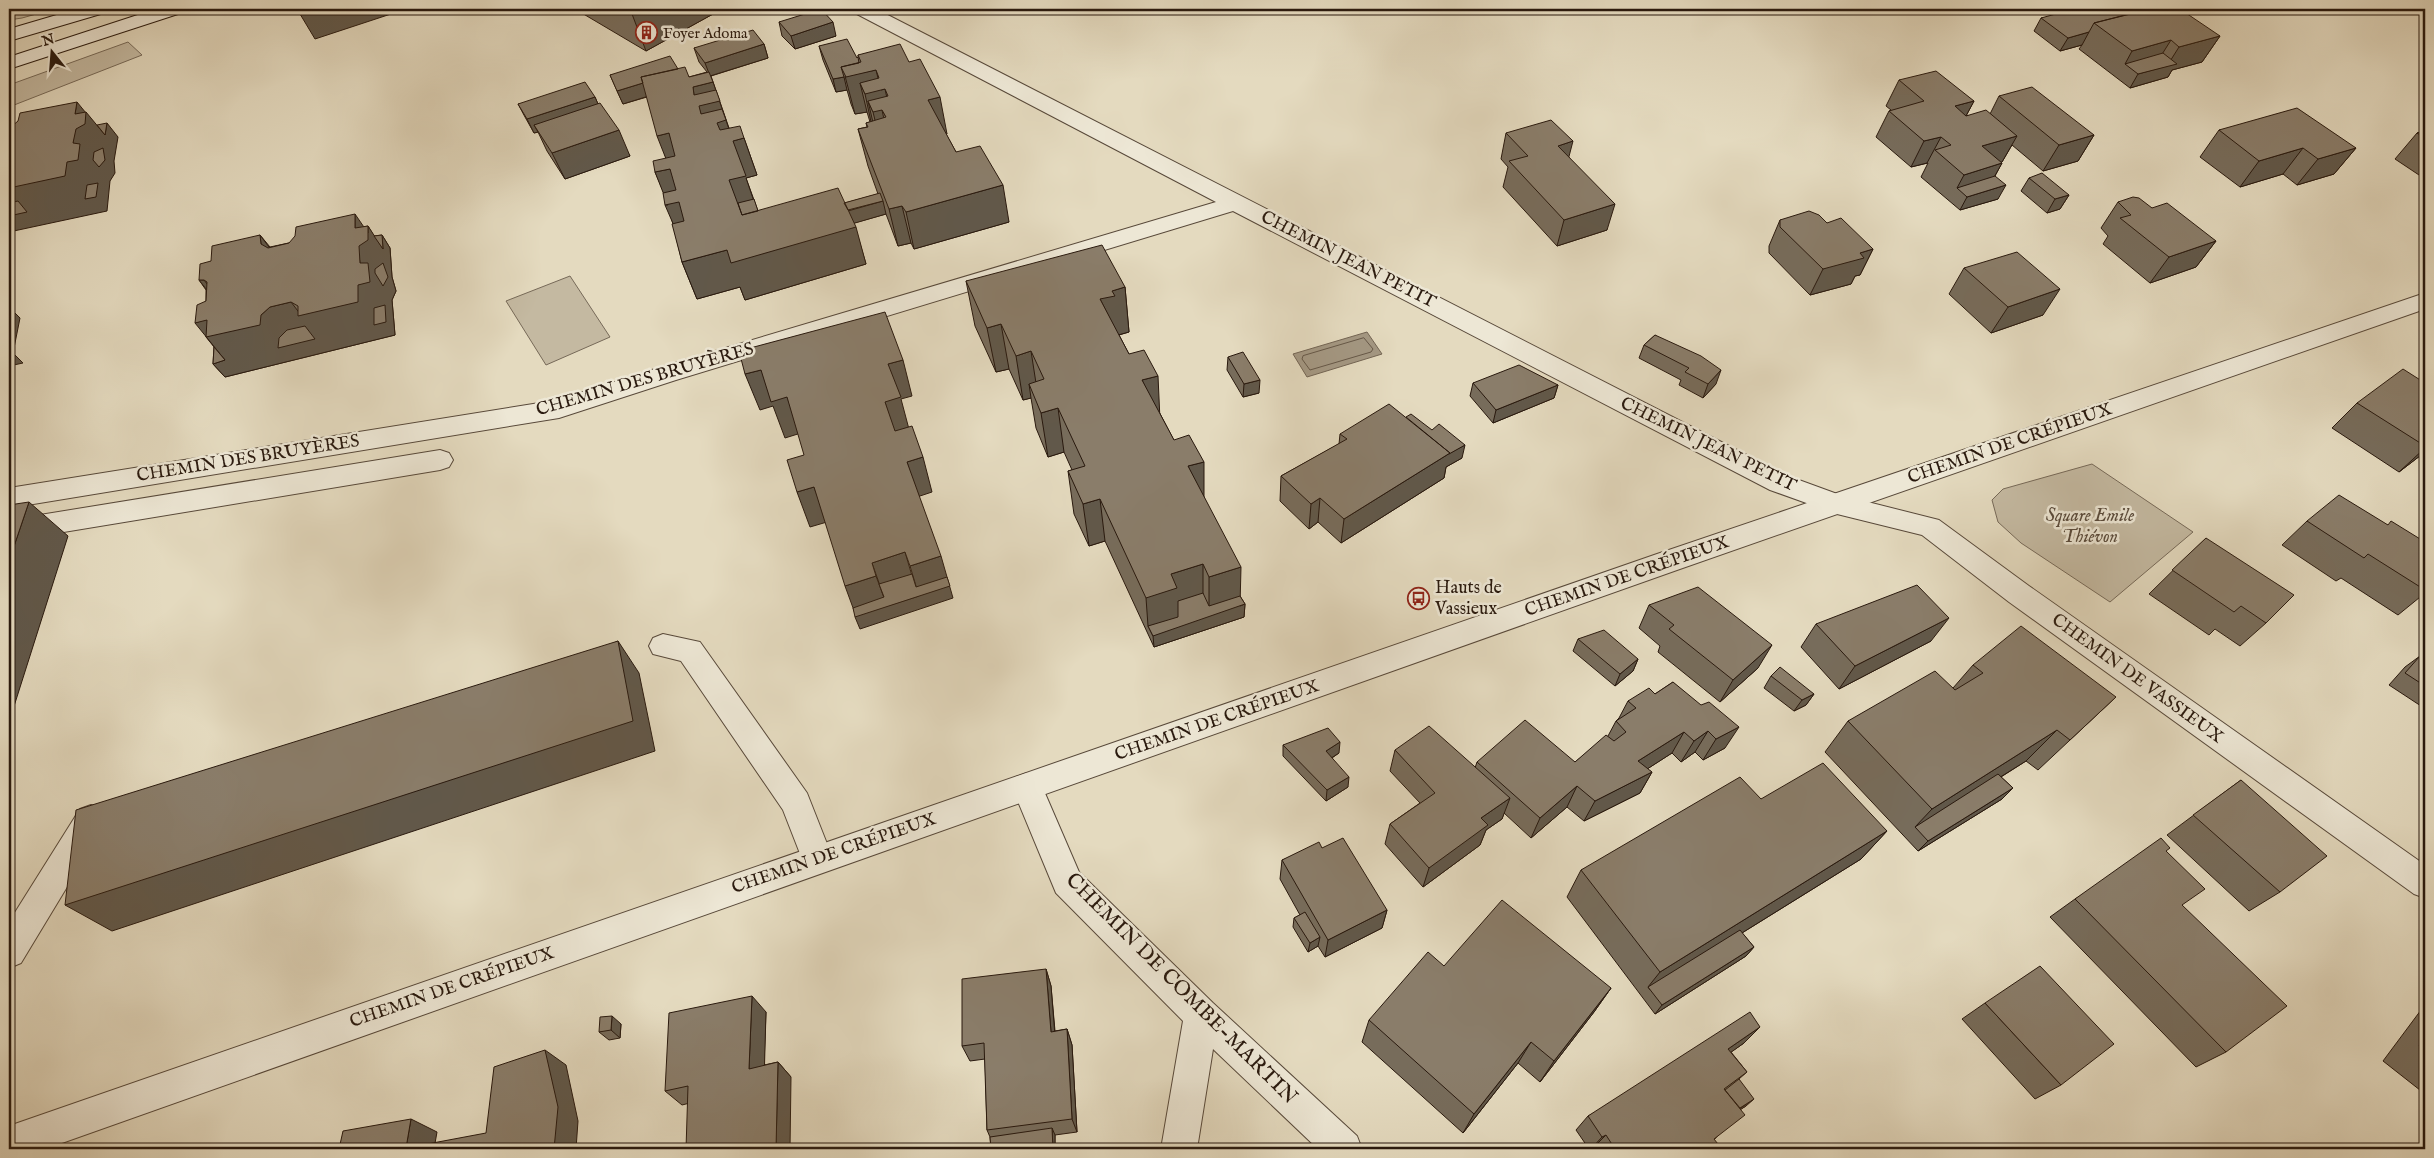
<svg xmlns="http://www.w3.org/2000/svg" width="2434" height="1158" viewBox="0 0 2434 1158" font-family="'IM FELL English',serif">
<rect width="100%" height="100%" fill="#e4dabf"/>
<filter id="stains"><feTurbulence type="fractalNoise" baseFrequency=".004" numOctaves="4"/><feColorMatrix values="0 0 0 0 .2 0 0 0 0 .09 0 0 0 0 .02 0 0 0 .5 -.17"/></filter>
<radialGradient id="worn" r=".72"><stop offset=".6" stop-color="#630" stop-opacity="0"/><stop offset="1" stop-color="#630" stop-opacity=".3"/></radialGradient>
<path fill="#c4b9a1" stroke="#766958" d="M9,9H54L22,18L9,20Z
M128,42L142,55L9,107V85Z
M570,276L610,337L546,365L506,301Z
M2092,464L2193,532L2110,602L2021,543L1998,522L1992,500L2003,489Z"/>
<path fill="#a49883" stroke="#736554" d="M1367,332L1382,354L1307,377L1293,354Z"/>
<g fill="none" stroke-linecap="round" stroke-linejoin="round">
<path stroke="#665848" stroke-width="1" d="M1364,338L1373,349L1371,352L1310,370L1302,359L1303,356Z"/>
<defs>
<path id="service" d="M440,450L449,453L453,460L449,467L440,470L9,541V520Z
M663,634L700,642L807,793L833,859L828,869L817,874L806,869L783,810L681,661L653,654L649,646L653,638Z
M91,805L102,809L107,819L102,829L21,963L9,968V922L80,809Z"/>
<path id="minor" d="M853,9H876L1788,476L1840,495L1939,520L2029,586L2425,865V898L2414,894L2009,602L1922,535L1837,514L1770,490L1233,211L676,380L559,418L9,508V488L558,400L658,368L1216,202L855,13Z
M1027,773L1038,777L1079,872L1213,1003L1357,1136L1362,1149H1318L1213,1049L1197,1149H1161L1183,1021L1056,893L1012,787L1016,777Z"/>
<path id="tertiary" d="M2425,293V309L1677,570L45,1149H9V1126L1657,554Z"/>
<path id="secondary" d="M77,9H106L104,13L9,41V29Z
M156,9H183L181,13L9,69V57Z"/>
</defs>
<use href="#service" stroke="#58493a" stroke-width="2"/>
<use href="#minor" stroke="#58493a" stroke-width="2"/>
<use href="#tertiary" stroke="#58493a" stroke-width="2"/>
<use href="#secondary" stroke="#29190e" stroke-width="2"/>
<use href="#service" fill="#ede7d5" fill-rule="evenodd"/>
<use href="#minor" fill="#ede7d5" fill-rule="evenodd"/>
<use href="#tertiary" fill="#ede7d5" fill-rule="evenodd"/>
<use href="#secondary" fill="#ede7d5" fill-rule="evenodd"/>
</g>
<path fill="#776c5b" stroke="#29190e" d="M575,9H711L713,14L646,51Z
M2121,13L2125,15L2220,36L2202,62L2172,70L2168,77L2130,88L2079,49L2082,45L2060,51L2034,31L2041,18Z
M779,22L836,36L795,49L782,36Z
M764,44L768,58L711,76L729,128L744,138L757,175L746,178L758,211L845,203L878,194L868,166L858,129L867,127L866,123L870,122L867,112L855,114L851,104L847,90L836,92L823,60L819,46L857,58L858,57V55L909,62L947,134H946L956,152L1009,222L914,249L911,243L898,246L886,214L854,223L866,264L745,300L740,287L697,299L682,262L673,224L664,193L655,172L666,158L647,97L623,104L610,75L678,69L689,77L707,72L699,62L694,48Z
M1899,80L1974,101L1966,116L1990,114L1999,96L2094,135L2078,161L2043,171L2012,145L2002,162L2001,163H2002L1995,176L1998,199L1960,210L1921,177L1928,163L1911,167L1876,137L1889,111L1891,110L1886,106Z
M595,97L598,104L630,156L565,179L547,151L538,132L534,133L525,117L518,104Z
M2219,130L2356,148L2334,174L2297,185L2283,174L2240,187L2200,157Z
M2425,130V179L2395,159L2417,133Z
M1506,133L1569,157L1607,230L1557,246L1503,187L1508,167L1501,159Z
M2029,178L2069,195L2060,209L2047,213L2021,191Z
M2118,202L2152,208L2216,241L2196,267L2150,283L2103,244L2108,236L2101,228Z
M1780,220L1827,223L1873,249L1860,275L1855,276L1851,284L1810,295L1769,253V246Z
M368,226L374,236L382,235L390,248L392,277L396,291L392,300L395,335L225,377L213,364L214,347L206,337V290L199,280L211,261L260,235L270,247Z
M1964,268L2043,315L1991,333L1949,294Z
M966,281L1125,287L1129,332L1119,335L1204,498L1240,596L1245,604L1244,617L1154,647L1105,541L1089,546L1074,514L1068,471L1072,470L1064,452L1048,457L1036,428L1031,398L1023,400L1009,369L996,372L975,326Z
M1655,335L1716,384L1703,398L1679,385L1681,380L1639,358L1644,345Z
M1228,357L1259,393L1243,397L1227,370Z
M1473,383L1558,385L1554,398L1493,423L1470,396Z
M2425,383V452L2399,472L2332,428L2357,403Z
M1340,434L1462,458L1446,467L1444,478L1341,543L1318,522L1309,529L1280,501L1281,476L1339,444Z
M2307,521L2387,525L2425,542V593L2398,615L2341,578L2336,581L2282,545Z
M2206,538L2266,623L2240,646L2215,629L2209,635L2149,594Z
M1649,605L1758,668L1720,702L1658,652L1660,646L1639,628Z
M1816,624L1931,641L1839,689L1801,647Z
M1578,639L1638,659L1633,671L1615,686L1573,651Z
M2420,656L2425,659V702L2421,706L2389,685L2405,667Z
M1973,665L2116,697L2038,770L2026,761L2001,777L2013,788L2002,799L1918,851L1825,752L1848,721L1953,688Z
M1771,676L1814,694L1806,705L1794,711L1764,688Z
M1673,682L1725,748L1703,760L1695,752L1681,762L1672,753L1647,769L1652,772L1640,793L1584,821L1567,807L1531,838L1504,813L1502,819L1486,830L1480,845L1423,887L1385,844L1390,824L1420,803L1390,771L1395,750L1475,768L1477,762H1575L1608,736L1616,721L1619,718L1628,701L1655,694Z
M1283,745L1339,753L1332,758L1348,787L1326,801L1283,756Z
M2241,780L2280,892L2249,911L2167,835Z
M1761,799L1887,831L1861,859L1742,933L1754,947L1746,956L1655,1014L1567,897L1581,870Z
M1322,848L1387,910L1382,928L1325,957L1318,946L1308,952L1293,927L1294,918L1300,915L1280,879L1282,860Z
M2166,851L2226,1052L2196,1067L2050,917L2075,899Z
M1444,966L1611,988L1594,1012L1540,1082L1518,1063L1463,1133L1362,1042L1369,1020Z
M1046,969L1051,986L1055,1031L1067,1029L1072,1045L1077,1132L1055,1135V1149H991L990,1137L987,1130L985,1059L970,1061L962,1046Z
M1985,1003L2061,1085L2035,1099L1962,1019Z
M2424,1006H2425V1094L2383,1061Z
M766,1012L764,1065L778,1062L791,1077L682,1105L665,1091Z
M621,1024L620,1038L609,1040L599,1032Z
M1744,1043L1731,1052L1747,1072L1739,1079L1746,1106L1741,1109L1714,1140L1722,1149H1594L1593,1148L1592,1149H1589L1576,1130L1588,1116Z"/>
<path fill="#61584a" stroke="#29190e" d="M297,9H406L315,39Z
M642,9H711L713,14L646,51L632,14Z
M2115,9H2123L2117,20Z
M833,22L836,36L795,49L791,36Z
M2089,32L2082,45L2060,51L2068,38Z
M2220,36L2202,62L2172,70L2168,77L2130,88L2138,74L2167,66L2179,47Z
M2171,40L2154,67L2125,64L2132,51Z
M764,44L768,58L710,76L705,63Z
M876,70L881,90L885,89L893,126L886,117L882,110L890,147L882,149L873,112L868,101L875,131H873L865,94L860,83L867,112L855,114L845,76Z
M679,72L684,85L623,104L617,91Z
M844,77L847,90L836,92L833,79Z
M713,82L733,141L744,138L757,175L746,178L758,213L742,217L715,151L694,95L693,87Z
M595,97L601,111L534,125L538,132L534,133L527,119Z
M940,97L947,134L936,137L928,100Z
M1974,101L1960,127L1955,106Z
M77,102L86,113V112L105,135L107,123L118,137L114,161L115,173L110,181L107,211L9,232V183L73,143L75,114Z
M619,130L630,156L565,179L552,153Z
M669,133L683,170L694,239L681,242L665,205H668L655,172L670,169L657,136Z
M2094,135L2078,161L2043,171L2059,145Z
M2017,136L2002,162L1967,173L1982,146Z
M1941,137L1927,163L1911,167L1924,141Z
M1573,141L1566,168L1558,146Z
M2303,148L2283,174L2240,187L2259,161Z
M2356,148L2334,174L2297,185L2318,159Z
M2002,163L1987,190L1957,188L1964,175Z
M1003,185L1009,222L914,249L906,212Z
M2006,185L1998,199L1960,210L1967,197Z
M2069,195L2060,209L2047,213L2055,199Z
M883,201L886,214L755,252L750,239Z
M1615,204L1607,230L1557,246L1564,220Z
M902,206L911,243L898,246L889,209Z
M355,214L368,233V226L383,249L382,235L390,248L392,277L396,291L392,300L395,335L225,377L213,364L225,360L195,323L225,313L199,280H204L225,307L261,315L270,307L291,302L301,315L358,285L360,263L355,228Z
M856,227L866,264L745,300L740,287L697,299L682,262L727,250Z
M260,235L287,271L305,266L312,260V251L321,264V273L315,280L294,285L285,271L278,267L261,244Z
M2216,241L2196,267L2150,283L2169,257Z
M1873,249L1860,275L1855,276L1851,284L1810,295L1823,269L1860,253Z
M1125,287L1129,332L1118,335L1100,299L1112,291Z
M2060,289L2043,315L1991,333L2008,307Z
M9,307L20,318L13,353L23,363L9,366Z
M1001,324L1009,369L996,372L987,328Z
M1031,351L1038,396L1029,384L1031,398L1023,400L1016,356Z
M903,360L912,396L901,399L910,433L895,437L885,402L888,364Z
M761,370L787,397L801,433L785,438L773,406L760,410L745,374Z
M1721,370L1716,384L1703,398L1708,384Z
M1158,376L1160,420L1142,380Z
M1260,380L1259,393L1243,397L1244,384Z
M1558,385L1554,398L1493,423L1496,410Z
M1058,408L1064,452L1048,457L1041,413Z
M1465,445L1462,458L1446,467L1444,478L1341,543L1344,519L1450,453Z
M2425,448V452L2399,472Z
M923,457L932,492L917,497L907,462Z
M1204,462V505L1188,466Z
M814,487L827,522L810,527L797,492Z
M1320,498L1318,522L1309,529L1311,504Z
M1100,499L1105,541L1089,546L1083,504Z
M29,502L68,536L9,722V561Z
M905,552L915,586L884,597L872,563Z
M941,556L953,598L860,629L855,617L856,616L845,586L876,576L887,606L919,596L910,566Z
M1203,564V605L1209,616V577L1241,567L1240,606L1245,604L1244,617L1154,647L1153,636L1148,626L1146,598L1171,574Z
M1949,618L1931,641L1839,689L1855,666Z
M618,641L639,673L655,751L112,931L65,905Z
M1772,645L1758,668L1720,702L1733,680Z
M1638,659L1633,671L1615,686L1620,674Z
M1814,694L1806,705L1794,711L1802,700Z
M1739,727L1725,748L1703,760L1716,739Z
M2057,730L2026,761L1917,829L1915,827L1932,809Z
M1708,731L1695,752L1681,762L1694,741Z
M1684,732L1672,753L1627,782L1638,761Z
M1340,742L1339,753L1325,762L1326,751Z
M1652,772L1640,793L1584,821L1595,801Z
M1349,777L1348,787L1326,801L1327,790Z
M1577,786L1567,807L1531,838L1540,818Z
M2013,788L2002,799L1918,851L1928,841Z
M1510,798L1502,819L1486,830L1480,845L1423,887L1429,868L1481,818Z
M1887,831L1861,859L1650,990L1648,987L1660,972Z
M1387,910L1382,928L1325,957L1328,940Z
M1320,937L1318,946L1308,952L1310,943Z
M1754,947L1746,956L1655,1014L1662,1005Z
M1046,969L1051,986L1056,1048L1051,1032Z
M1611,988L1594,1012L1540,1082L1554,1061Z
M752,996L766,1012L764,1083L749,1069Z
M612,1016L621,1024L620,1038L611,1030Z
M1760,1027L1744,1043L1713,1065L1728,1049Z
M1067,1029L1072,1045L1077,1132L1072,1119Z
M1531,1042L1518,1063L1463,1133L1474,1114Z
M545,1050L566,1065L578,1121L576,1149H554Z
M778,1062L791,1077L790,1149H776Z
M1754,1099L1746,1106L1723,1121L1732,1114Z
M411,1119L437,1132L434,1149L406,1148Z
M1052,1128L1055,1135V1149H1053Z
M1606,1135L1593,1148L1591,1149L1602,1137Z"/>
<path fill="#8a7d6a" stroke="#29190e" d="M623,9H642L632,14Z
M821,9L833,22L791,36L779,22Z
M2074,9H2115L2125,15L2094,23L2089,32L2068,38L2041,18Z
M2151,9H2180L2220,36L2179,47L2171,40L2132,51L2094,23Z
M753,30L764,44L705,63L694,48Z
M847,39L857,58L858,57L859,63L841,67L844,77L833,79L819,46Z
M900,44L909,62L920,59L940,97L928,100L956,152L980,146L1003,185L906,212L902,206L889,209L858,129L868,127L866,123L886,117L882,110L873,112L868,101L888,96L885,89L865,94L860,83L879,78L876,70L846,77L841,67L861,62L858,55Z
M2163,53L2177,64L2138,74L2125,64Z
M670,56L678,69L641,77L643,83L617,91L610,75Z
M685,67L689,77L709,72L713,82L693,87L694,95L716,90L720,101L699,106L701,114L722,109L726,120L717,123L720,130L740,126L744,138L733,141L746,176L729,180L742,215L838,188L856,227L731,263L727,250L682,262L672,224L684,221L679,202L665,205L663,193L676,190L670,169L655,172L653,161L675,156L669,133L657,136L641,77Z
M1936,71L1974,101L1955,106L1966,116L1986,110L2017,136L1982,146L2002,163L1964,175L1935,150L1951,145L1941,137L1924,141L1889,111L1924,101L1899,80Z
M585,82L595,97L527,119L518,104Z
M2032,87L2094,135L2059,145L1999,96Z
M77,102L75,114L86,112L85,124L76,129L73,143L80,144L78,160L67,162L65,176L9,188V127H11L18,121L20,113Z
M600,103L619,130L552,153L534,125Z
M2297,108L2356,148L2318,159L2303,148L2259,161L2219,130Z
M1551,120L1573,141L1558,146L1615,204L1564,220L1509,161L1528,156L1506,133Z
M107,123L105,135L97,125Z
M2425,130V138L2417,133Z
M103,148L105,160L99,167L93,160L94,152Z
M2042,173L2069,195L2055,199L2029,178Z
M1995,176L2006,185L1967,197L1957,188Z
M98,183L96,197L85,199L87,185Z
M880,193L883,201L848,210L844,203Z
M2133,197L2139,198L2152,208L2167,203L2216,241L2169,257L2120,218L2131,215L2118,202Z
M754,199L758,211L742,215L738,203Z
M18,201L27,212L9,216V203Z
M1809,211L1819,215L1827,223L1841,218L1873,249L1860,253L1864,258L1823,269L1780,227V220Z
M355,214V228L368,226V240L359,246L360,263H368L370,282L358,285V302L298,316V306L291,302L270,307L261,315L260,325L206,337L207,320L195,323L197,305L206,301L207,282L204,280H199L200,264L211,261L212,246L260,235L261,244L268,248L289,243L295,236L296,227Z
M382,235L383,249L374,236Z
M1102,245L1125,287L1112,291L1115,296L1100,299L1129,354L1144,350L1158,376L1142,380L1174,440L1189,435L1204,462L1188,466L1241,567L1209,577L1203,564L1171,574L1177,588L1146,598L1100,499L1083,504L1068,471L1085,466L1058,408L1041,413L1029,384L1044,379L1031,351L1016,356L1001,324L987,328L966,281Z
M2017,252L2060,289L2008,307L1964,268Z
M383,263L388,277L383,286L375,273V269Z
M385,305L386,322L374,325V308Z
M885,312L903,360L888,364L901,397L885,402L895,431L912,426L923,457L907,462L941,556L910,566L905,552L872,563L876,576L845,586L814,487L797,492L787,460L804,455L787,397L771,402L761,370L745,374L739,351Z
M305,326L315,339L278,348L279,338L287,330Z
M1655,335L1701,356L1721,370L1708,384L1685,372L1689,368L1644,345Z
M214,347L225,360L213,364Z
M1243,352L1260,380L1244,384L1228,357Z
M1519,365L1558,385L1496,410L1473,383Z
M2403,369L2425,383V446L2357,403Z
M1389,404L1450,453L1344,519L1320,498L1311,504L1281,476L1347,439L1340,434Z
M1411,414L1432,430L1439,424L1465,445L1449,454L1450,453L1406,417Z
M2339,495L2388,525L2391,521L2425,542V590L2368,554L2364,558L2307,521Z
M29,502L9,561V505Z
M2206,538L2294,595L2266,623L2241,606L2234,612L2172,570Z
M912,574L916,587L947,577L950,586L855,617L853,608L884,597L879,584Z
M1917,585L1949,618L1855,666L1816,624Z
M1698,587L1772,645L1733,680L1669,629L1674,625L1649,605Z
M1203,593L1209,606L1240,596L1245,604L1153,636L1148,626L1178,617V601Z
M2021,626L2116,697L2070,740L2057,730L1932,809L1848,721L1935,671L1955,690L1983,673L1973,665Z
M1604,630L1638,659L1620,674L1578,639Z
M618,641L633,721L65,905L76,810Z
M2420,656L2425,659V686L2405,673Z
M1780,667L1814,694L1802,700L1771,676Z
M1673,682L1701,705L1709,702L1739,727L1716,739L1708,731L1694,741L1684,732L1638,761L1652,772L1595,801L1577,786L1540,818L1477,762L1525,720L1575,762L1606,735L1614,741L1626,732L1616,721L1636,708L1628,701L1649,688L1655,694Z
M1429,726L1510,798L1481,818L1488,825L1429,868L1390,824L1435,793L1395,750Z
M1328,728L1340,742L1326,751L1349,777L1327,790L1283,745Z
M1823,763L1887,831L1660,972L1581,870L1740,777L1761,799Z
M1998,774L2013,788L1928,841L1915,827Z
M2241,780L2327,856L2280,892L2193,815Z
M1343,838L1387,910L1328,940L1282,860L1319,842L1322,848Z
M2161,838L2170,848L2166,851L2205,889L2182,905L2287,1006L2226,1052L2075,899Z
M1502,900L1611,988L1554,1061L1531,1042L1474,1114L1369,1020L1428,952L1444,966Z
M1305,912L1320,937L1310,943L1294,918Z
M1740,930L1754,947L1662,1005L1648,987Z
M2040,966L2114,1044L2061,1085L1985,1003Z
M1046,969L1051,1032L1067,1029L1072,1119L987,1130L984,1043L962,1046V979Z
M752,996L749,1069L778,1062L776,1149H686L688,1086L665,1091L669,1013Z
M1750,1012L1760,1027L1728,1049L1747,1072L1724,1089L1745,1115L1714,1139L1722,1149H1615L1606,1135L1602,1137L1588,1116Z
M612,1016L611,1030L599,1032L600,1017Z
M2425,1038V1050L2419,1046Z
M545,1050L558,1107L554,1149H339L343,1131L411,1119L406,1148L486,1133L494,1067Z
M1739,1079L1754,1099L1740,1108L1725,1090Z
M1052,1128L1053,1149H991L990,1137Z"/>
<defs>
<symbol id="building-ring" viewBox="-11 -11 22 22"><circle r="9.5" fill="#ede7d5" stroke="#8f2418" stroke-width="1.5"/><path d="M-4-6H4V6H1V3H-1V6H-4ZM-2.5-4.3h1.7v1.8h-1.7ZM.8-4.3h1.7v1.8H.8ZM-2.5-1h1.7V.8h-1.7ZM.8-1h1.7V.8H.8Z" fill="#8f2418"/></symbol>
<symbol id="bus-ring" viewBox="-11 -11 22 22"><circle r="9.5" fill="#ede7d5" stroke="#8f2418" stroke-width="1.5"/><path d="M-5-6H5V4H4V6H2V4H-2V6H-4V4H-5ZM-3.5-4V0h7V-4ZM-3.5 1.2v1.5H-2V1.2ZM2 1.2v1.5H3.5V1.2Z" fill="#8f2418"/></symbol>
</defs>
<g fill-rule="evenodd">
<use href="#building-ring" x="634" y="20" width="25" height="25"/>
<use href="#bus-ring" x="1406" y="586" width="25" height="25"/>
</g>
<g text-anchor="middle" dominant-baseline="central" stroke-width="5" stroke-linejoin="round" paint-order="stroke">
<g font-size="15" fill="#29190e" stroke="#ede7d5" text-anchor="start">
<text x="663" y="33">Foyer Adoma</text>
</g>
<g font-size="18" fill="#29190e" stroke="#ede7d5">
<text transform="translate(1348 260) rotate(27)">CHEMIN JEAN PETIT</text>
<text transform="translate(645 380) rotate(-16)">CHEMIN DES BRUYÈRES</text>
<text transform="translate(2010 444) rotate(-19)">CHEMIN DE CRÉPIEUX</text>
<text transform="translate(1708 445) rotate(26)">CHEMIN JEAN PETIT</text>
<text transform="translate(248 459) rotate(-9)">CHEMIN DES BRUYÈRES</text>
<text transform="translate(1627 577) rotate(-19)">CHEMIN DE CRÉPIEUX</text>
<text transform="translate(2137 679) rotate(36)">CHEMIN DE VASSIEUX</text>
<text transform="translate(1217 721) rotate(-19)">CHEMIN DE CRÉPIEUX</text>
<text transform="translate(834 854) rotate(-19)">CHEMIN DE CRÉPIEUX</text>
<text transform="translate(452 988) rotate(-19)">CHEMIN DE CRÉPIEUX</text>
</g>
<g font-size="18" font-style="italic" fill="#58493a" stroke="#ede7d5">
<text x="2090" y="516">Square Emile<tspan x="2090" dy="21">Thiévon</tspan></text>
</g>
<g font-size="18" fill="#29190e" stroke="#ede7d5" text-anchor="start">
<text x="1435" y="588">Hauts de<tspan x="1435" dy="21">Vassieux</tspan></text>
</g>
<g font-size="21" fill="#29190e" stroke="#ede7d5">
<text transform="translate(1181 989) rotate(45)">CHEMIN DE COMBE-MARTIN</text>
</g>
</g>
<rect width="2434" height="1158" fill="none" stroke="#e4dabf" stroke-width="30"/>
<rect x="10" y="10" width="2414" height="1138" fill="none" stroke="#29190e" stroke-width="2.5"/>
<rect x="15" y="15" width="2404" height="1128" fill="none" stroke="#29190e"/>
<g transform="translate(52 52) rotate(343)" stroke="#ede7d5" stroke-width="4" paint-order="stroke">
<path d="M0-4L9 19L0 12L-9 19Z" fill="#29190e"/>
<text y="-8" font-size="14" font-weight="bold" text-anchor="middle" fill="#29190e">N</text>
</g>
<rect width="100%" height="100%" filter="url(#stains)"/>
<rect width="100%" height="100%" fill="url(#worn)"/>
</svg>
